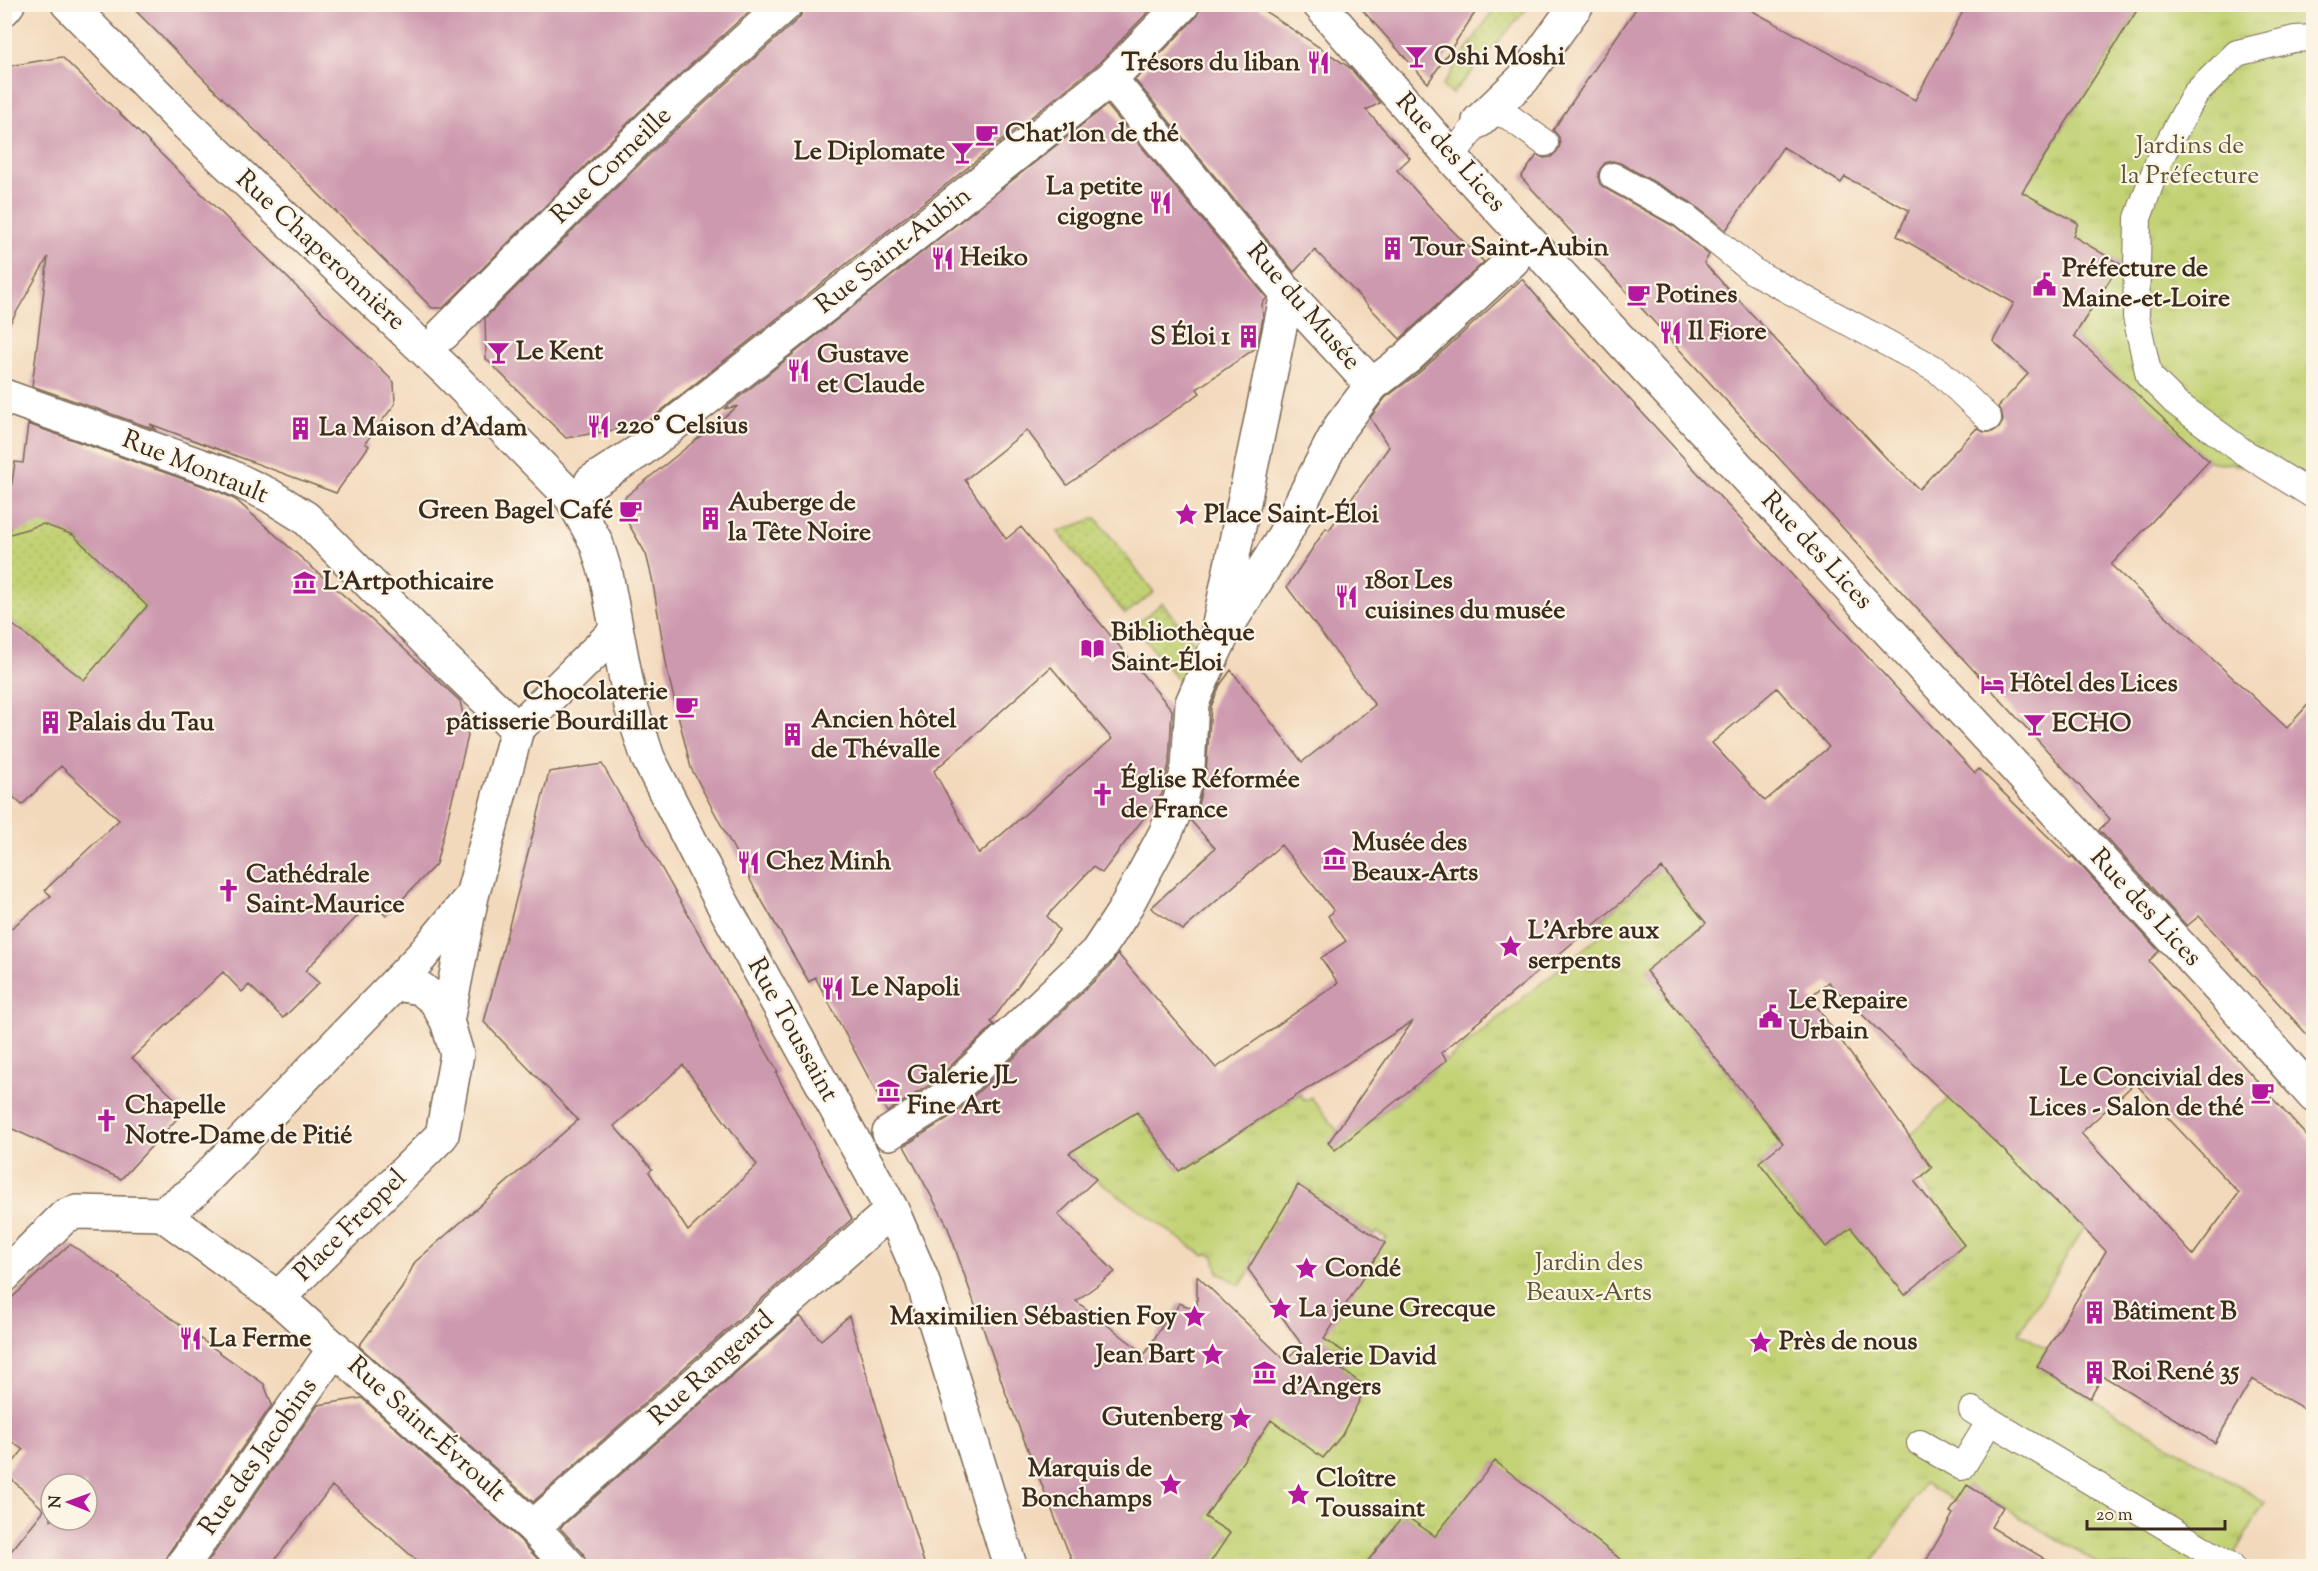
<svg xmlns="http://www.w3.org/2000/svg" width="2318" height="1571" viewBox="0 0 2318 1571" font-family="'Sorts Mill Goudy',serif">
<defs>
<pattern id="grass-dots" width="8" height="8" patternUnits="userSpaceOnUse" patternTransform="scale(1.5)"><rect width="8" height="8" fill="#c2d274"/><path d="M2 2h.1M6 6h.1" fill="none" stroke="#a8b464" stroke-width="1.8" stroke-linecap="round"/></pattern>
<pattern id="park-tufts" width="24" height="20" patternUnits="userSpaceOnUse" patternTransform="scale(1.5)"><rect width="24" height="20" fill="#c2d274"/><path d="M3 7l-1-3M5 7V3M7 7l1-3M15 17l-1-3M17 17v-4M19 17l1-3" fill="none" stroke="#a8b464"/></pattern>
</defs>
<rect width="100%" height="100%" fill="#fcf5e5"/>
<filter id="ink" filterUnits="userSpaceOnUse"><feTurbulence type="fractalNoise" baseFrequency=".0167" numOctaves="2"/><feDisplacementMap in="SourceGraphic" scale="12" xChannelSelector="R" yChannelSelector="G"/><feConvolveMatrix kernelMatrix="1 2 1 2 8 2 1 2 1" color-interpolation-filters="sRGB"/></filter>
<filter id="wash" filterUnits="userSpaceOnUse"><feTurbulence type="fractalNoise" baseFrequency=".008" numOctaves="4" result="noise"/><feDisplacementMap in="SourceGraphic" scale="24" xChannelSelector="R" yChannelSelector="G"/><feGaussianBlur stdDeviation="1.35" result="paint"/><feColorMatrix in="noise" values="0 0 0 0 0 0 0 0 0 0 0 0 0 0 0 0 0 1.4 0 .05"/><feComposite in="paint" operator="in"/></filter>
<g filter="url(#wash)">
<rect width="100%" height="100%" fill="#f3d9bc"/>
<path fill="url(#grass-dots)" stroke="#7e7e49" stroke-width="1.5" d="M1497,5H1530L1452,94L1442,86Z
M1096,518L1154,592L1125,614L1058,532Z
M56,519L147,606L122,635L88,683L5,615L4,546L22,524Z
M1162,603L1203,654L1188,692L1134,626Z"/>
<path fill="url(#park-tufts)" stroke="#7e7e49" stroke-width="1.5" d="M2141,5H2313V513L2257,468L2209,461L2074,336L2119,264L2073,236L2078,223L2022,192Z
M1662,868L1706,923L1646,971L1783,1143L1759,1163L1826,1247L1851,1228L1905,1295L1964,1245L1920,1178L1932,1168L1909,1136L1952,1095L2084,1228L2019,1333L2047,1349L2037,1366L2265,1502L2227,1566H2102L1967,1485L1957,1502L1924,1483L1871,1566H1629L1495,1462L1435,1536L1404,1515L1364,1566H1208L1230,1534L1205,1517L1271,1420L1362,1396L1366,1387L1340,1368L1349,1355L1343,1351L1341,1352L1316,1335L1387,1238L1377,1232L1374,1235L1310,1193L1312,1190L1300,1182L1293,1194L1280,1224L1275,1221L1270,1230L1274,1233L1260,1254L1255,1251L1250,1260L1254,1264L1240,1286L1218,1272L1214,1256L1209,1254L1203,1255L1096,1179L1060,1144L1137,1112L1179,1171L1300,1094L1305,1101L1311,1097L1346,1142L1608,929L1601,920Z"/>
<g id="blocks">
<path fill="#cd99af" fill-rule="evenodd" d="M129,4H757L639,112L443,308H432Z
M804,4H1156L1097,65L643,425L566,438L486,359L485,318L665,139L799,18L804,10Z
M1201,4H1254L1349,67L1380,103L1366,110L1410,158L1397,170L1443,221L1484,262L1400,339L1315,250L1294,272L1135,80L1196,17Z
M1357,4H1481L1428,83Z
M1639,4H1740L1915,100L1967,4H2141L2022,192L2078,223L2073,236L2120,264L2074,336L2209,461L2111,565L2287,728L2313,699V1041L2199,916L2187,926L2099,830L2110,819L1521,177L1537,155L1544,158L1551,157L1557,151L1560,145L1559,137L1553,130ZM1783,147L1841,183L1845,177L1909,210L1897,236L2014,303L1993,341L2028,374L1998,407L2002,414L2003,421L1999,428L1992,432H1984L1977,428L1919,489L1889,461L1704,263L1709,255L1675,227L1606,189L1600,184L1598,177L1600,169L1605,163L1612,161L1620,163L1690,202L1726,230Z
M62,57L394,382L395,404L365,443L369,446L336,493L150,424L157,430L32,386L48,257L4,334V67Z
M1107,105L1267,298L1262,304L1263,318L1257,347L1197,389L1200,393L1067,485L1027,430L965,480L1006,539L1021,527L1172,710L1169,764L1162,794L1102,873L1093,867L1047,916L1059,930L991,1022L994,1025L931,1084L887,1112L815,977L809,982L755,889L691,768L668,674L652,578L646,554L624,516L625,497L738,406L724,409ZM1051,667L1112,739L979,854L934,771Z
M1522,279L1562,326L1975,773L1979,769L2070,858L2072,856L2159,951L2149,961L2313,1143V1414L2252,1379L2215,1443L2103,1376L2090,1398L2037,1366L2106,1251L2016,1162L1828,982L1810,997L1932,1168L1915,1182L1964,1245L1905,1295L1851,1228L1826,1247L1759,1162L1783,1143L1646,971L1706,923L1662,868L1441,1053L1447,1060L1335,1150L1328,1143L1413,1021L1179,1171L1137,1112L1069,1153L1096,1179L1058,1215L1115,1272L1076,1301L1145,1354L1165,1321L1169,1325L1179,1303L1197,1310V1276L1285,1360L1302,1345L1248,1269L1298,1185L1385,1243L1324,1339L1349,1355L1340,1368L1366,1387L1342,1435L1323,1458L1271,1420L1205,1517L1230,1533L1208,1566H1074L1006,1394L947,1225L904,1146L956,1113L1110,966L1118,954L1216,1068L1338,983L1321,958L1346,941L1328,916L1334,911L1281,845L1183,930L1151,908L1215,848L1191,821L1198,805L1206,771L1211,707L1220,685L1231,670L1302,762L1375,705L1287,587L1326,528L1329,530L1389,447L1370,418L1385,398L1420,372ZM1777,688L1829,747L1765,801L1712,743ZM2135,1083L2239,1193L2193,1255L2081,1133Z
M28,424L220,492L236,500L402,647L460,701L468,736L436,864L386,916L371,902L305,971L319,983L283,1018L249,985L242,992L223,972L132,1058L186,1109L121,1179L4,1125V934L51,896L45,890L119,820L61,766L22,805L4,788V618L84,680L147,606L73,535L43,524L4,536L15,462L23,463Z
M602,764L778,1072L776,1073L852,1219L533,1502L359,1346L402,1288L415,1262L578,1120L484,1022L549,772ZM683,1065L757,1165L688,1231L649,1172L652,1169L614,1126Z
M70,1244L120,1278L119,1279L164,1313L264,1384L272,1405L167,1555L164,1566H4V1560L44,1510L5,1473L23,1450L4,1436V1305ZM51,1484H87V1520H51Z
M800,1316L821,1340L849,1316L925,1566H587L583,1553L560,1528Z
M362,1398L520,1540L544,1566H423L332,1486L270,1566H205L318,1405Z
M1495,1461L1629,1566H1364L1404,1515L1435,1536Z
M1967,1485L2003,1507L1991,1527L2057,1566H1923L1953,1514L1950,1512Z"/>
</g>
</g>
<g filter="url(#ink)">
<use href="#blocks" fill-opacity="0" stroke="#7b6755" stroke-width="1.5"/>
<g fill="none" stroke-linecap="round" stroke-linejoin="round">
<defs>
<path id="service" d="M2314,38L2294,39L2237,53L2195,94L2159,160L2138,218L2136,317L2149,376L2176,403L2242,451L2314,496
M1452,156L1479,121L1493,112L1508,116L1545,143
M1613,176L1683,215L1753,271L1939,371L1988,418
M1972,1410L2231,1566
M1920,1443L1962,1467L1990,1421"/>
<path id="pedestrian" d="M1110,79L1287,293L1372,385
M1479,121L1523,79L1577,4
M443,334L652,125L786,4
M591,482L641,450L883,260L1110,79L1183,4
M1218,629L1287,293
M889,1133L943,1099L1097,952L1122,914L1165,834L1180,800L1188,767L1192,703L1212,657L1225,630L1281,541L1340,427L1372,385L1407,358L1513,260
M182,1566L335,1348"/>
<path id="minor" d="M68,4L184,122L448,372L571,497L596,542L606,574L631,706L648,758L719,897L892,1210L922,1279L1010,1566
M1319,4L1457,163L2228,998L2314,1096
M4,9L8,4
M4,396L227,475L269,495L306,518L443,658L517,729
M447,1021L472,896L517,729L616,631
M162,1214L191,1194L421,957L472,896
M4,1276L65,1216L77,1212L162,1214L278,1298L442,1135L457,1054L447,1021L435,1000L420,988L395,984
M278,1298L533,1527L569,1566
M533,1527L892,1210"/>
</defs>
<use href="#service" stroke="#7b6755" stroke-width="28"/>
<use href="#pedestrian" stroke="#7b6755" stroke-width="36"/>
<use href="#minor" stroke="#7b6755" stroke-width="36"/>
<use href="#service" stroke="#fff" stroke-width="26"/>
<use href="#pedestrian" stroke="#fff" stroke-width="33"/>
<use href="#minor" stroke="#fff" stroke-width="33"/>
</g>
</g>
<defs>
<symbol id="bar-bare" viewBox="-9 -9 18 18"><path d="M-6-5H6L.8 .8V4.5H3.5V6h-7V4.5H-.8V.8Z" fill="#b5179e" stroke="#fcf5e5" stroke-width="2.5" paint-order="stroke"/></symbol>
<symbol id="restaurant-bare" viewBox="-9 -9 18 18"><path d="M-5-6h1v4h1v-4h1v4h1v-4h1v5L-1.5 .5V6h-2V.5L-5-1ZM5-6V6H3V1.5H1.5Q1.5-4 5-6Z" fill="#b5179e" stroke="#fcf5e5" stroke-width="2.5" paint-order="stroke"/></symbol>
<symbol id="cafe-bare" viewBox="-9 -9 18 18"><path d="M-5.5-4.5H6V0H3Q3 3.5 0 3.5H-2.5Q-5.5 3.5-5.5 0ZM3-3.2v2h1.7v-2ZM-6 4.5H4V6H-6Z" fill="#b5179e" stroke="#fcf5e5" stroke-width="2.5" paint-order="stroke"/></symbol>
<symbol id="building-bare" viewBox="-9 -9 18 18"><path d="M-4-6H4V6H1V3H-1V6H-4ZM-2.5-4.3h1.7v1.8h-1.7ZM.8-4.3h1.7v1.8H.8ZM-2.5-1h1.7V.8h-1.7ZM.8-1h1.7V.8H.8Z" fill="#b5179e" stroke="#fcf5e5" stroke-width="2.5" paint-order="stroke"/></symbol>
<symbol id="civic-bare" viewBox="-9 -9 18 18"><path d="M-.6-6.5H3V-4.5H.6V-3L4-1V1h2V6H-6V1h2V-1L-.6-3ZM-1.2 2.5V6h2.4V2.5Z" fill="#b5179e" stroke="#fcf5e5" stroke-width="2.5" paint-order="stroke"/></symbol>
<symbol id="sight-bare" viewBox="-9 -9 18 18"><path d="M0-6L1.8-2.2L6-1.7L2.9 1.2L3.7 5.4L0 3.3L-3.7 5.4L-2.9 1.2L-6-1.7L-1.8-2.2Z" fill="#b5179e" stroke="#fcf5e5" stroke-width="2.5" paint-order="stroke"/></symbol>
<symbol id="museum-bare" viewBox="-9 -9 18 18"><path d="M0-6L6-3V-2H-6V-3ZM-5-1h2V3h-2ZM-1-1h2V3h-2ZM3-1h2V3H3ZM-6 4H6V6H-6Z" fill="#b5179e" stroke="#fcf5e5" stroke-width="2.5" paint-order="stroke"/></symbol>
<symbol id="library-bare" viewBox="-9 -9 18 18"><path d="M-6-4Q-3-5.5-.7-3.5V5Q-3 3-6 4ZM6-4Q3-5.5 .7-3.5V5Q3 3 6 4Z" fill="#b5179e" stroke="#fcf5e5" stroke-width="2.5" paint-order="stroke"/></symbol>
<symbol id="hotel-bare" viewBox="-9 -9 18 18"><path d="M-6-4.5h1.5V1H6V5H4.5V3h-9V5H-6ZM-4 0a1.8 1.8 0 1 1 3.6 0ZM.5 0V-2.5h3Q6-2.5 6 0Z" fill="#b5179e" stroke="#fcf5e5" stroke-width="2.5" paint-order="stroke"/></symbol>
<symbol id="church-bare" viewBox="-9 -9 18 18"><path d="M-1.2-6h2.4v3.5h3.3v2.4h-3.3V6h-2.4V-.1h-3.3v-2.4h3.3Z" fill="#b5179e" stroke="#fcf5e5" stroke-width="2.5" paint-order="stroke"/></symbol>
</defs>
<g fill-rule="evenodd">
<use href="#bar-bare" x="1400" y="40" width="33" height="33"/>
<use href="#restaurant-bare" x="1302" y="46" width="33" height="33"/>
<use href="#cafe-bare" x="970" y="118" width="33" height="33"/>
<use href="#bar-bare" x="946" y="136" width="33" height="33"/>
<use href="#restaurant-bare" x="1144" y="186" width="33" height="33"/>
<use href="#building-bare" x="1376" y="232" width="33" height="33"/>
<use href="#restaurant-bare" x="926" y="242" width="33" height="33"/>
<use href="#civic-bare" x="2028" y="268" width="33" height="33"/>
<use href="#cafe-bare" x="1622" y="278" width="33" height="33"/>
<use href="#restaurant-bare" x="1654" y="316" width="33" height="33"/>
<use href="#building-bare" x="1232" y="320" width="33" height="33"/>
<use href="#bar-bare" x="482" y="336" width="33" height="33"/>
<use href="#restaurant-bare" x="782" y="354" width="33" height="33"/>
<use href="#restaurant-bare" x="582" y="410" width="33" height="33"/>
<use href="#building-bare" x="284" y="412" width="33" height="33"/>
<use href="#cafe-bare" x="614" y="494" width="33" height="33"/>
<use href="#sight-bare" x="1170" y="498" width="33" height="33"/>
<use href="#building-bare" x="694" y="502" width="33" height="33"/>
<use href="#museum-bare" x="288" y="566" width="33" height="33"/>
<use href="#restaurant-bare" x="1330" y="580" width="33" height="33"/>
<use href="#library-bare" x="1076" y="632" width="33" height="33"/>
<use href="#hotel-bare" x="1976" y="668" width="33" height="33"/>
<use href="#cafe-bare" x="670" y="690" width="33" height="33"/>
<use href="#building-bare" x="34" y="706" width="33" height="33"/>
<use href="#bar-bare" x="2018" y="708" width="33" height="33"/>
<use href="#building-bare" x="776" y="718" width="33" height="33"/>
<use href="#church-bare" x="1086" y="778" width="33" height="33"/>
<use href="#museum-bare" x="1318" y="842" width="33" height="33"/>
<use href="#restaurant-bare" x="732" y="846" width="33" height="33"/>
<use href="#church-bare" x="212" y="874" width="33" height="33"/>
<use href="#sight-bare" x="1494" y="930" width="33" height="33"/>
<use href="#restaurant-bare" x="816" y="972" width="33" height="33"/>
<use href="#civic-bare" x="1754" y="1000" width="33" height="33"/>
<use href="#museum-bare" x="872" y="1074" width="33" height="33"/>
<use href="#cafe-bare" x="2246" y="1076" width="33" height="33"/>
<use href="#church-bare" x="90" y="1104" width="33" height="33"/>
<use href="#sight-bare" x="1290" y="1252" width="33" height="33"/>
<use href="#sight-bare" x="1264" y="1292" width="33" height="33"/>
<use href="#building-bare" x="2078" y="1296" width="33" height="33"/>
<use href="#sight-bare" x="1178" y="1300" width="33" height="33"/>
<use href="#restaurant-bare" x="174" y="1322" width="33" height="33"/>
<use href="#sight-bare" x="1744" y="1326" width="33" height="33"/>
<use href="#sight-bare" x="1196" y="1338" width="33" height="33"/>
<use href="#museum-bare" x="1248" y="1356" width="33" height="33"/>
<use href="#building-bare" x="2078" y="1356" width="33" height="33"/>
<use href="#sight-bare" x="1224" y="1402" width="33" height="33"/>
<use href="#sight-bare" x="1154" y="1468" width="33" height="33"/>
<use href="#sight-bare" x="1282" y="1478" width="33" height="33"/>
</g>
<g text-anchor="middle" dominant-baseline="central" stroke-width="4.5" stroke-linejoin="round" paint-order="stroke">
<g font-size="26" font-weight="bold" fill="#3b2a1e" stroke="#fcf5e5" text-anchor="start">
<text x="1434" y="57">Oshi Moshi</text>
<text x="1300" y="63" text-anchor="end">Trésors du liban</text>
<text x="1005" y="134">Chat'lon de thé</text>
<text x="945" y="152" text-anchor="end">Le Diplomate</text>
<text x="1143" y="187" text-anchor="end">La petite<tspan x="1143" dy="30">cigogne</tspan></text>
<text x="1410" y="248">Tour Saint-Aubin</text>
<text x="960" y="258">Heiko</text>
<text x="2062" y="269">Préfecture de<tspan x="2062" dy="30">Maine-et-Loire</tspan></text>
<text x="1656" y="295">Potines</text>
<text x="1688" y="332">Il Fiore</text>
<text x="1230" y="337" text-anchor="end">S Éloi 1</text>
<text x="516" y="352">Le Kent</text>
<text x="817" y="355">Gustave<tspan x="817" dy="30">et Claude</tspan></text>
<text x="616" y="426">220° Celsius</text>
<text x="319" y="428">La Maison d'Adam</text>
<text x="728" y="503">Auberge de<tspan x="728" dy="30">la Tête Noire</tspan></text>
<text x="613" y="511" text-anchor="end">Green Bagel Café</text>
<text x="1204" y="515">Place Saint-Éloi</text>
<text x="1365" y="581">1801 Les<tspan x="1365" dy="30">cuisines du musée</tspan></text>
<text x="323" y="582">L’Artpothicaire</text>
<text x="1111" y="633">Bibliothèque<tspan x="1111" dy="30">Saint-Éloi</tspan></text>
<text x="2010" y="684">Hôtel des Lices</text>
<text x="668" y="692" text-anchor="end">Chocolaterie<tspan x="668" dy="30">pâtisserie Bourdillat</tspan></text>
<text x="811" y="720">Ancien hôtel<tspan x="811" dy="30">de Thévalle</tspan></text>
<text x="68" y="723">Palais du Tau</text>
<text x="2052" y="724">ECHO</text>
<text x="1121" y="780">Église Réformée<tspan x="1121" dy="30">de France</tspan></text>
<text x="1352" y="843">Musée des<tspan x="1352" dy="30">Beaux-Arts</tspan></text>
<text x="766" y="862">Chez Minh</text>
<text x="246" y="875">Cathédrale<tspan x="246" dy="30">Saint-Maurice</tspan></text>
<text x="1528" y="931">L’Arbre aux<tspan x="1528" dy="30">serpents</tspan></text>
<text x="851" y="988">Le Napoli</text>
<text x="1789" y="1001">Le Repaire<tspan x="1789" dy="30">Urbain</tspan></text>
<text x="907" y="1076">Galerie JL<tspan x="907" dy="30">Fine Art</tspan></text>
<text x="2244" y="1078" text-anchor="end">Le Concivial des<tspan x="2244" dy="30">Lices - Salon de thé</tspan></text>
<text x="125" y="1106">Chapelle<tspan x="125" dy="30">Notre-Dame de Pitié</tspan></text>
<text x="1325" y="1269">Condé</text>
<text x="1299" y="1309">La jeune Grecque</text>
<text x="2113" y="1312">Bâtiment B</text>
<text x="1177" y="1317" text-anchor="end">Maximilien Sébastien Foy</text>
<text x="209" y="1339">La Ferme</text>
<text x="1779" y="1342">Près de nous</text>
<text x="1195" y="1355" text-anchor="end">Jean Bart</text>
<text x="1282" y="1357">Galerie David<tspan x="1282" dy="30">d'Angers</tspan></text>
<text x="2112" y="1372">Roi René 35</text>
<text x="1223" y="1418" text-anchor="end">Gutenberg</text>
<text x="1152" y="1469" text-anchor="end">Marquis de<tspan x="1152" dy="30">Bonchamps</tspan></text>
<text x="1316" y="1479">Cloître<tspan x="1316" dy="30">Toussaint</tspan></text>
</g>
<g font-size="26" fill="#5d5434" stroke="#fcf5e5">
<text x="2190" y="146">Jardins de<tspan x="2190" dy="30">la Préfecture</tspan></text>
<text x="1589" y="1263">Jardin des<tspan x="1589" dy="30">Beaux-Arts</tspan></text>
</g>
<g font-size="26" fill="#3b2a1e" stroke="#fcf5e5">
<text transform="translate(1450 153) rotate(48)">Rue des Lices</text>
<text transform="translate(612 166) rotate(-44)">Rue Corneille</text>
<text transform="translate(320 251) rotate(43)">Rue Chaperonnière</text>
<text transform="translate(894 251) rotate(-38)">Rue Saint-Aubin</text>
<text transform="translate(1303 307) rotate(49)">Rue du Musée</text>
<text transform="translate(195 468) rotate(22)">Rue Montault</text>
<text transform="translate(1816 551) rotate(47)">Rue des Lices</text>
<text transform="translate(2145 908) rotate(47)">Rue des Lices</text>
<text transform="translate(792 1030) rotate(61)">Rue Toussaint</text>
<text transform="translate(351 1226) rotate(-45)">Place Freppel</text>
<text transform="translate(712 1369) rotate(-42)">Rue Rangeard</text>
<text transform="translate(426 1430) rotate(42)">Rue Saint-Évroult</text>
<text transform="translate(259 1457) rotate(-55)">Rue des Jacobins</text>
</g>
</g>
<rect width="2318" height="1571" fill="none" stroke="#fcf5e5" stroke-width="24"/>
<g transform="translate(69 1502) rotate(271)"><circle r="28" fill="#fcf5e5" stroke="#afa495" stroke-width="1.5"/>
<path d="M0-4.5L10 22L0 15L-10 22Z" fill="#b5179e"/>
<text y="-9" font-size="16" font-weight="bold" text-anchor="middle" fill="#3b2a1e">N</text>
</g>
<path d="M2087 1520v9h138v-9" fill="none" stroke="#3b2a1e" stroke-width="3"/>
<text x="2096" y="1520" font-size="18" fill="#3b2a1e" stroke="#fcf5e5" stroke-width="4.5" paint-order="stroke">20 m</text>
</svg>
